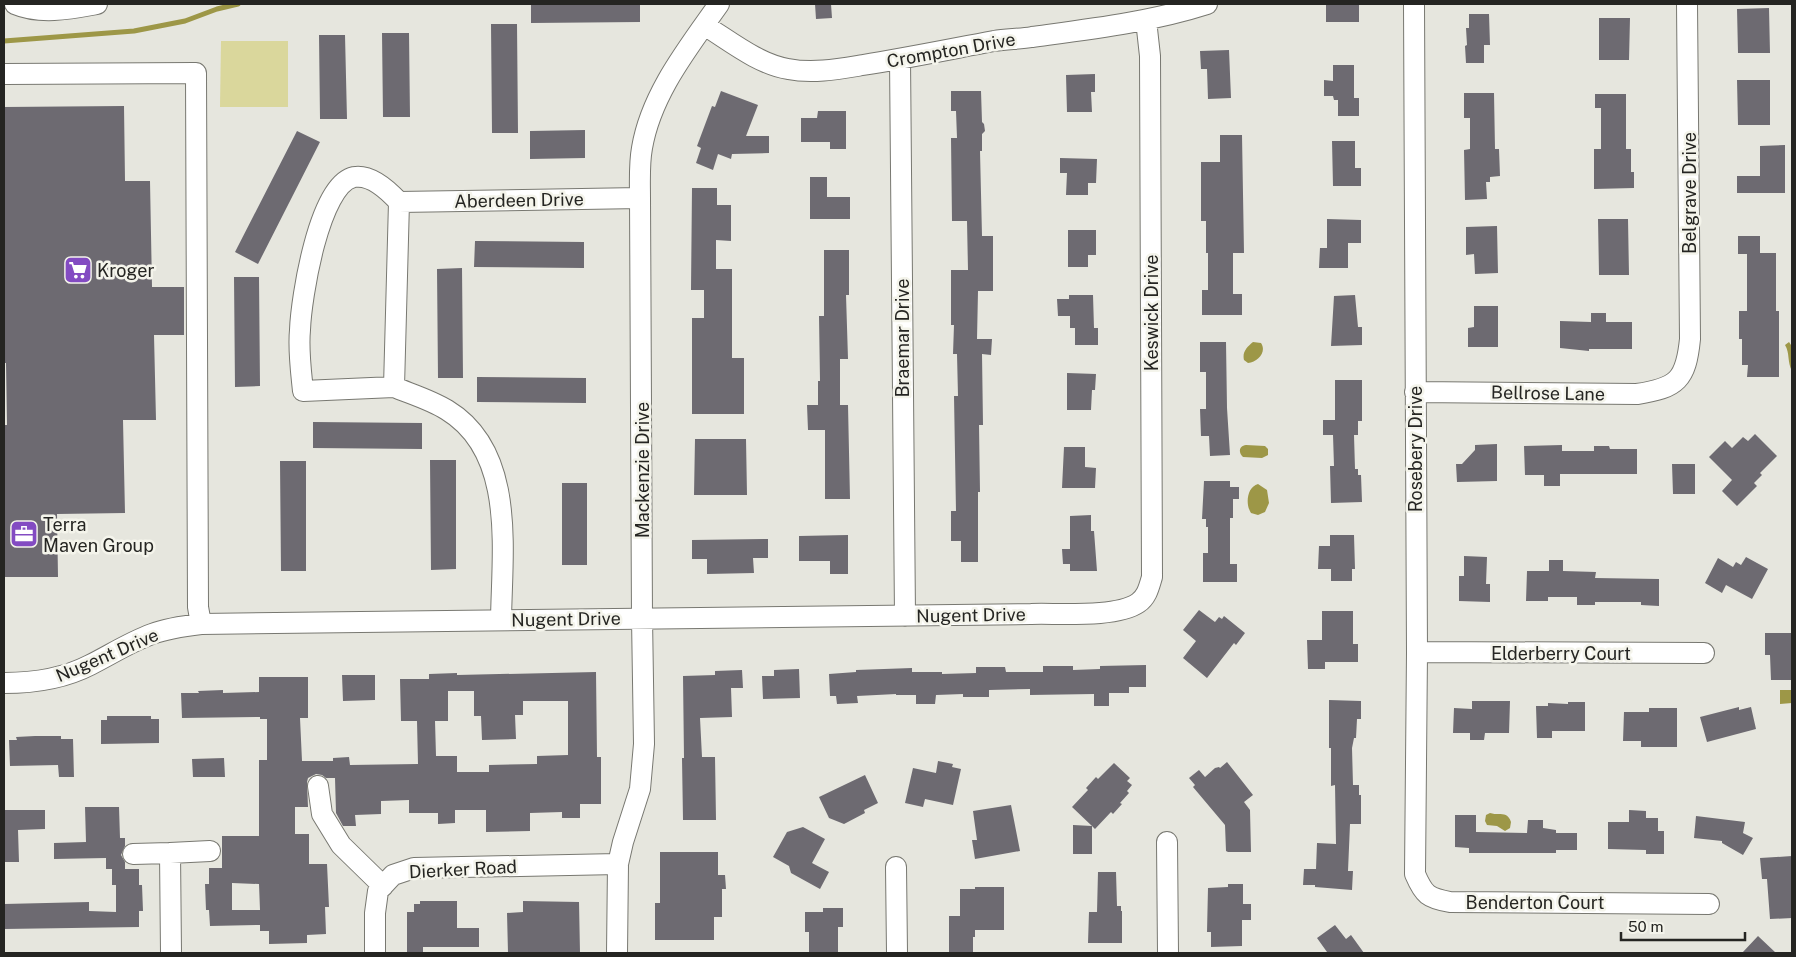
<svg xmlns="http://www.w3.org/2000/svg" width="1796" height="957" viewBox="0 0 1796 957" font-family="'Public Sans',sans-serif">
<rect width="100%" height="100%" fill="#e6e6de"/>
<path fill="#dad79c" d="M221,41H288V107H220Z"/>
<path fill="#9d9747" d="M1253,342L1261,343C1267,352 1258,362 1248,363L1244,360C1242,352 1247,347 1253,342Z
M1789,342L1791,345H1792V371C1787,362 1790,353 1785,345Z
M1246,445L1265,446L1268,449V455L1262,458L1243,457C1238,452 1239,446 1246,445Z
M1258,484L1267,490L1269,503L1265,512L1258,515L1251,513C1245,504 1247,487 1258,484Z
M1780,690H1792V703L1780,704Z
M1490,813C1499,816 1507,810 1511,822L1510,828L1505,831L1497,826L1487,825L1485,821L1486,815Z"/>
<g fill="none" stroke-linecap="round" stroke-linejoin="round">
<path stroke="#9d9747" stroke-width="5" d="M4,41L134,31L185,21L217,9L238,4"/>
</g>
<path fill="#6d6a71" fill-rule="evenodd" d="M531,4H640V22L531,23Z
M815,4H831L832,18L816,19Z
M1326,4H1359V22H1326Z
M1769,8L1770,53H1738L1737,9Z
M1469,14H1489L1490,45H1484V63H1466L1465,46L1467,45L1466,28H1469Z
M1599,18H1630L1629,60H1599Z
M491,24H517L518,133H492Z
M382,33H409L410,117H383Z
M319,35H345L347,119H320Z
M1229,50L1231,98L1208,99L1207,69H1201L1200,51Z
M1333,65H1354V98H1359V116H1338V100H1334L1333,96H1324V80L1333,81Z
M1095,74V92H1091L1092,112H1067L1066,75Z
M1737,80H1770V125H1738Z
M721,91L758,105L746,136H769V153L732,154L731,159L718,154L713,170L696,163L701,148L697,146L712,106L715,107Z
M951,91H981L982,122L984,124L985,131L982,134V151H980L982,236H993V291H978L977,339H992L991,355L982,354L983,425H979L980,492H978V562H961V541H951V511H956L954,396H958L957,354H953L954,325H951V270H968L967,221H952L951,138H957L956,111H951Z
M1464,93H1494L1495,149H1499L1500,176L1490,177V182H1486L1487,199L1465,200L1464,150L1470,149V118H1464Z
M1595,94H1626V149H1631V172H1634V188L1594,189V149H1601V108H1595Z
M124,106L125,181H150L152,287H184V335H154L156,420H123L125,513L57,514L58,577H4V425H7L6,363H4V318H5L4,107Z
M818,111H846V149H830V142H801V118H817Z
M585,130V158L530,159V131Z
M297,131L320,142L258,264L235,252Z
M1220,135H1242L1244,253H1233V294H1242V315H1202V290H1208V253H1206V221H1201V162H1220Z
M1332,141H1355V168H1361V186H1333Z
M1785,145V193H1737V176H1760V146Z
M1060,158L1097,159L1096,183H1088V195H1066L1067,173H1060Z
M810,177H827V197H850V219H810Z
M692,188H717V205H731V241L716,240V269H732V358H744V414H692V318H704V290H691Z
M1327,219L1361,220V243H1348V268H1319L1320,248H1327Z
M1598,219H1628L1629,275H1599Z
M1497,226L1498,273L1475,274L1474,254L1466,255V227Z
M1068,230H1096V255H1088V267H1068Z
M1738,236H1760V253H1776V311H1779V377H1747L1748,365H1742V339H1739V311H1747V254H1738Z
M475,241L584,242V268L474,267Z
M824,250H849V295H846L848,359H840V405H848L850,499H825V430H808L807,405H818V381H820L819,316H824Z
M462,268L463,378H438L437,269Z
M234,277H259L260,386L235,387Z
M1069,295H1093L1094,328H1098V345H1075V328H1070V316H1058L1057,299H1069Z
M1355,295L1358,327H1362V345L1331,346L1334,296Z
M1474,306H1498V347H1468V328L1474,327Z
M1591,313H1606V322H1632V349H1589V351L1560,348V321L1591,322Z
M1200,342H1226L1227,408L1230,455L1210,456L1209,436H1201L1200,409H1206V372H1200Z
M1067,373L1096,374L1095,390H1092L1091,410H1067Z
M477,377L586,378V403L477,402Z
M1335,380H1362V421H1358V435H1354L1355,469H1358V475H1361L1362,502L1331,503L1330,466H1334L1333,435H1323V420H1335Z
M313,422L422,423V449L313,448Z
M1755,434L1777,456L1760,473L1762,475L1754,483L1757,486L1737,506L1722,491L1732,480L1709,457L1725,441L1732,448L1743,437L1748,441Z
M695,439H746L747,495H694Z
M1497,444V481L1457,482L1456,464H1462L1475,450V445Z
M1562,445V451H1594V446H1609L1610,449H1637V474H1560V486H1544V475H1525L1524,446Z
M1064,447H1085V467L1096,468L1095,488H1062Z
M430,460H456V569L431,570Z
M280,461H306V571H281Z
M1672,464H1695V494H1673Z
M1204,481H1230V487H1239V499H1233V518H1230V564H1237V582H1203V553H1208V527H1206V519H1202Z
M562,483H587V565H562Z
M1091,515V531H1094L1097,571H1070V564H1063L1062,549H1070V516Z
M848,535V574H830V561H799V536Z
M1330,535H1354L1355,569H1352V581H1331V569H1318L1319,546H1330Z
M768,539V558H753L754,573L707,574V559H692V540Z
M1464,556L1487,557L1486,584H1490V602L1459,601V576H1464Z
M1746,557L1768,569L1752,599L1726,585L1722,593L1705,583L1718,558L1733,567L1736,562L1741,565Z
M1549,560H1563V571L1596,572L1595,578L1659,579V606L1641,605V602H1595V605H1577V597H1548V601H1526L1527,571H1549Z
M1199,610L1215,622L1219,617L1222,619L1224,616L1245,633L1236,645L1234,643L1207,678L1183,658L1196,641L1183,630Z
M1322,611H1353V644H1358V662H1325V669H1308L1307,640H1322Z
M1765,633H1791L1792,680H1771L1770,655H1765Z
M1146,665V687H1129V693H1109V706H1094V694L1030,695V689L989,690V697H963V694L936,695L935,704H916V695H896V694L857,696L858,703L837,704L836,696H830L829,674L856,672V670L912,668V672H942V674L976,673V667H1005L1006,672H1043V666H1073V670L1100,669V666Z
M799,669L800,698L763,699L762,676H774V670Z
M742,670L743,688H731L732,717L700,718L702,757H715L716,820H683L682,758H684L683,676L715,675V671Z
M596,672L597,757H601V804H580V818H562V812L530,813V831L486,832V810H455V823L438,824V813H409V800L381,801V814L355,815L356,826H343L336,813L335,778H326L322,775L316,774L308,778L307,782L308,807H295V834H309V864H327L329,907H325L326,934L307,935V943L269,944V931H260V925L210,926L209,910H206L205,884H209V868H222V836H259V760H267V719H260V717L182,718L181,693H199L198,691L223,690V693L259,692V677H308V718H300L302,761H333V758L349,757L350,765L418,764L417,721H401L400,679H429V674L457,673V675ZM448,691H474V716H481L482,740L516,739L515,715H523V701H568V755L537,756V764L489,765V772H457V756H436L435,721H448ZM232,883L259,884L260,910H232Z
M342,675H375V700L343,701Z
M1329,700L1361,701V719H1357L1356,738H1354L1352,748L1353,785H1359V795H1361V824H1350L1348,871H1353L1352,890L1315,887V885H1303L1304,869H1316L1317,843L1336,844L1335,785L1331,786V748H1329Z
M1472,701H1510L1509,733H1485L1484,740H1470V733H1453L1454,708L1472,709Z
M1568,702H1585V731H1552V738H1537L1536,706H1548V703L1568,704Z
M1739,707V710L1751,707L1756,729L1707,742L1700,717Z
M1649,708H1677V747H1641V741H1623L1624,712H1649Z
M107,716H151V719H159V743L101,744V720H107Z
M35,736H61V739H73L74,777H59L58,765L10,766L9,740H17L16,737Z
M224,758L225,777H193L192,759Z
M938,761L953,764L952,767L961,769L953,805L925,799L923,807L905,803L913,768L936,773Z
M1227,762L1253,795L1244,802L1250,810L1251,852H1228L1226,851L1225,825L1193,787L1195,785L1189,778L1199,770L1205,777L1215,768L1219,767L1220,768Z
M1114,763L1130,778L1127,781L1132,785L1127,791L1129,793L1120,803L1122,804L1113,814L1111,812L1095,829L1092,826V854H1073V825L1092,826L1072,807L1088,790L1086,788L1096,777L1098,779Z
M865,775L878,803L864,810L865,813L844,824L829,818L819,797Z
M1011,805L1020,851L975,859L972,840H977L973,811Z
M85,807H119L120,838H125V846L121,855L125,862V869H139V885H142L143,911H139V927L4,929V904L89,902V911L116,912V885H112V869H106V858L54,859V843L86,842Z
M4,810H45V829L18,830L19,862H4Z
M1629,810L1646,811V818H1658V831H1664V854H1646V850L1608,849V822H1629Z
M1455,815H1476V832L1527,833L1528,820H1543V828L1556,830V833H1577V850H1556V853H1469V848L1455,847Z
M1696,816L1745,822L1743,833L1753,838L1743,855L1722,843V841L1694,838Z
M803,827L825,839L812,863L829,872L820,889L791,873L789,866L773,857L787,832Z
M660,852H718V875H725L726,889H722V917H714V940H655V903H660Z
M1792,856V918L1770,919L1767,879H1762L1760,858Z
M1098,872H1116L1117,906H1121V911H1122V943H1088L1089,912H1097Z
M1228,884H1243V904H1251V920H1242V946L1211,947V932H1207L1208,888L1228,887Z
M975,887H1004V930H975V937H973V953H949V916H960V889H975Z
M420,901H457V928H479V947H423V952H407V912H414V904H420Z
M523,901L579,902L580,953H508L507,913L523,912Z
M823,908H843V927H838V953H809V932H805V912H823Z
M1335,925L1346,939L1351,935L1364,953H1326L1327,952L1317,938Z
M1758,936L1776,953H1742Z"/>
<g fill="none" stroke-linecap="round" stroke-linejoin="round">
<defs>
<path id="minor" d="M15,4C41,15 70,9 97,4
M1414,4L1417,652L1415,874C1424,895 1428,898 1450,902L1709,904
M704,25C730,41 758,64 788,69C813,74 839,69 863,65C907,58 951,49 994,41C1007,39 1020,39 1032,37C1091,29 1151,22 1207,4
M900,59L905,616
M4,74L196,73L198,607L201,624
M394,387L303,391C301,371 298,350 300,330C301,299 319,184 354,177C371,174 388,190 399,202
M1415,392L1637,394C1677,388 1686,380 1690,339L1687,4
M501,620C502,550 516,452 447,410C431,400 411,394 394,387L399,202L640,198
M1417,652L1704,653
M4,683C33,683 63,679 90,665C110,655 130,642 152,634C168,628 184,626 201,624L1031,614C1058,613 1116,618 1138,603C1147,597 1149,587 1152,577L1150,56L1146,20
M318,786L322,814L341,845L383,886
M1167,842L1168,953
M170,853L210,851
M133,854L170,853L171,953
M896,867L897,953
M375,953V913L378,891L393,875L414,868L618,864
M617,953L618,864L623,842L640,789L644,744L642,618L640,198C640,181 639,164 642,148C651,94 688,48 719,4"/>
</defs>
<use href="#minor" stroke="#787871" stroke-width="22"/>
<use href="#minor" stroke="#fff" stroke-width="20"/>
</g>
<defs>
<symbol id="supermarket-square" viewBox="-11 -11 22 22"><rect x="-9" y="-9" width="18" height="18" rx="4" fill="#834bc2" stroke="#f4f4eb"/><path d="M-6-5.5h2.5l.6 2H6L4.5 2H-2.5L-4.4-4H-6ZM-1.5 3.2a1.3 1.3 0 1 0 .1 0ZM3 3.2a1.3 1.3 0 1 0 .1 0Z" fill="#fff"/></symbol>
<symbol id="office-square" viewBox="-11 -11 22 22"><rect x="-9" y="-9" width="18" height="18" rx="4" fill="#834bc2" stroke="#f4f4eb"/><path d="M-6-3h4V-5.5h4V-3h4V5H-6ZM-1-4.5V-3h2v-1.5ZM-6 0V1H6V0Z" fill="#fff"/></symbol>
</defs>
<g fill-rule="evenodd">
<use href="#supermarket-square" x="62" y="254" width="32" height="32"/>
<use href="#office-square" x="8" y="518" width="32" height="32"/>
</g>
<g text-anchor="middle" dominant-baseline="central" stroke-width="5" stroke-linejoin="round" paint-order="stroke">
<g font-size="18" fill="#252522" stroke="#f4f4eb">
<text transform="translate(951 50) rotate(-10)">Crompton Drive</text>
<text transform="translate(1689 193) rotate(-90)">Belgrave Drive</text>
<text transform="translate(519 200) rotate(-1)">Aberdeen Drive</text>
<text transform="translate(1151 313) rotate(-90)">Keswick Drive</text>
<text transform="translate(902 338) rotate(-90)">Braemar Drive</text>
<text transform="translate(1548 393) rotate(1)">Bellrose Lane</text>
<text transform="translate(1415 449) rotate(-90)">Rosebery Drive</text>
<text transform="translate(642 470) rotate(-90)">Mackenzie Drive</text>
<text transform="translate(971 615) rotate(-1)">Nugent Drive</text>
<text transform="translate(566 619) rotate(-1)">Nugent Drive</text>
<text x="1561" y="653">Elderberry Court</text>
<text transform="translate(107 655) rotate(-23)">Nugent Drive</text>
<text transform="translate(463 869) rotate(-3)">Dierker Road</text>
<text x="1535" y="902">Benderton Court</text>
</g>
<g font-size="18" fill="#252522" stroke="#f4f4eb" text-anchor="start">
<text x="97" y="270">Kroger</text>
<text x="43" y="524">Terra<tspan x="43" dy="21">Maven Group</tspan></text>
</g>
</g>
<rect width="1796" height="957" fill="none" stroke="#252522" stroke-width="10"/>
<path d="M1621 932v8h124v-8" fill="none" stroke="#252522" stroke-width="2.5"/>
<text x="1628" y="932" font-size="15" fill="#252522" stroke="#f4f4eb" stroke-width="4" paint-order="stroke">50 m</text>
</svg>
